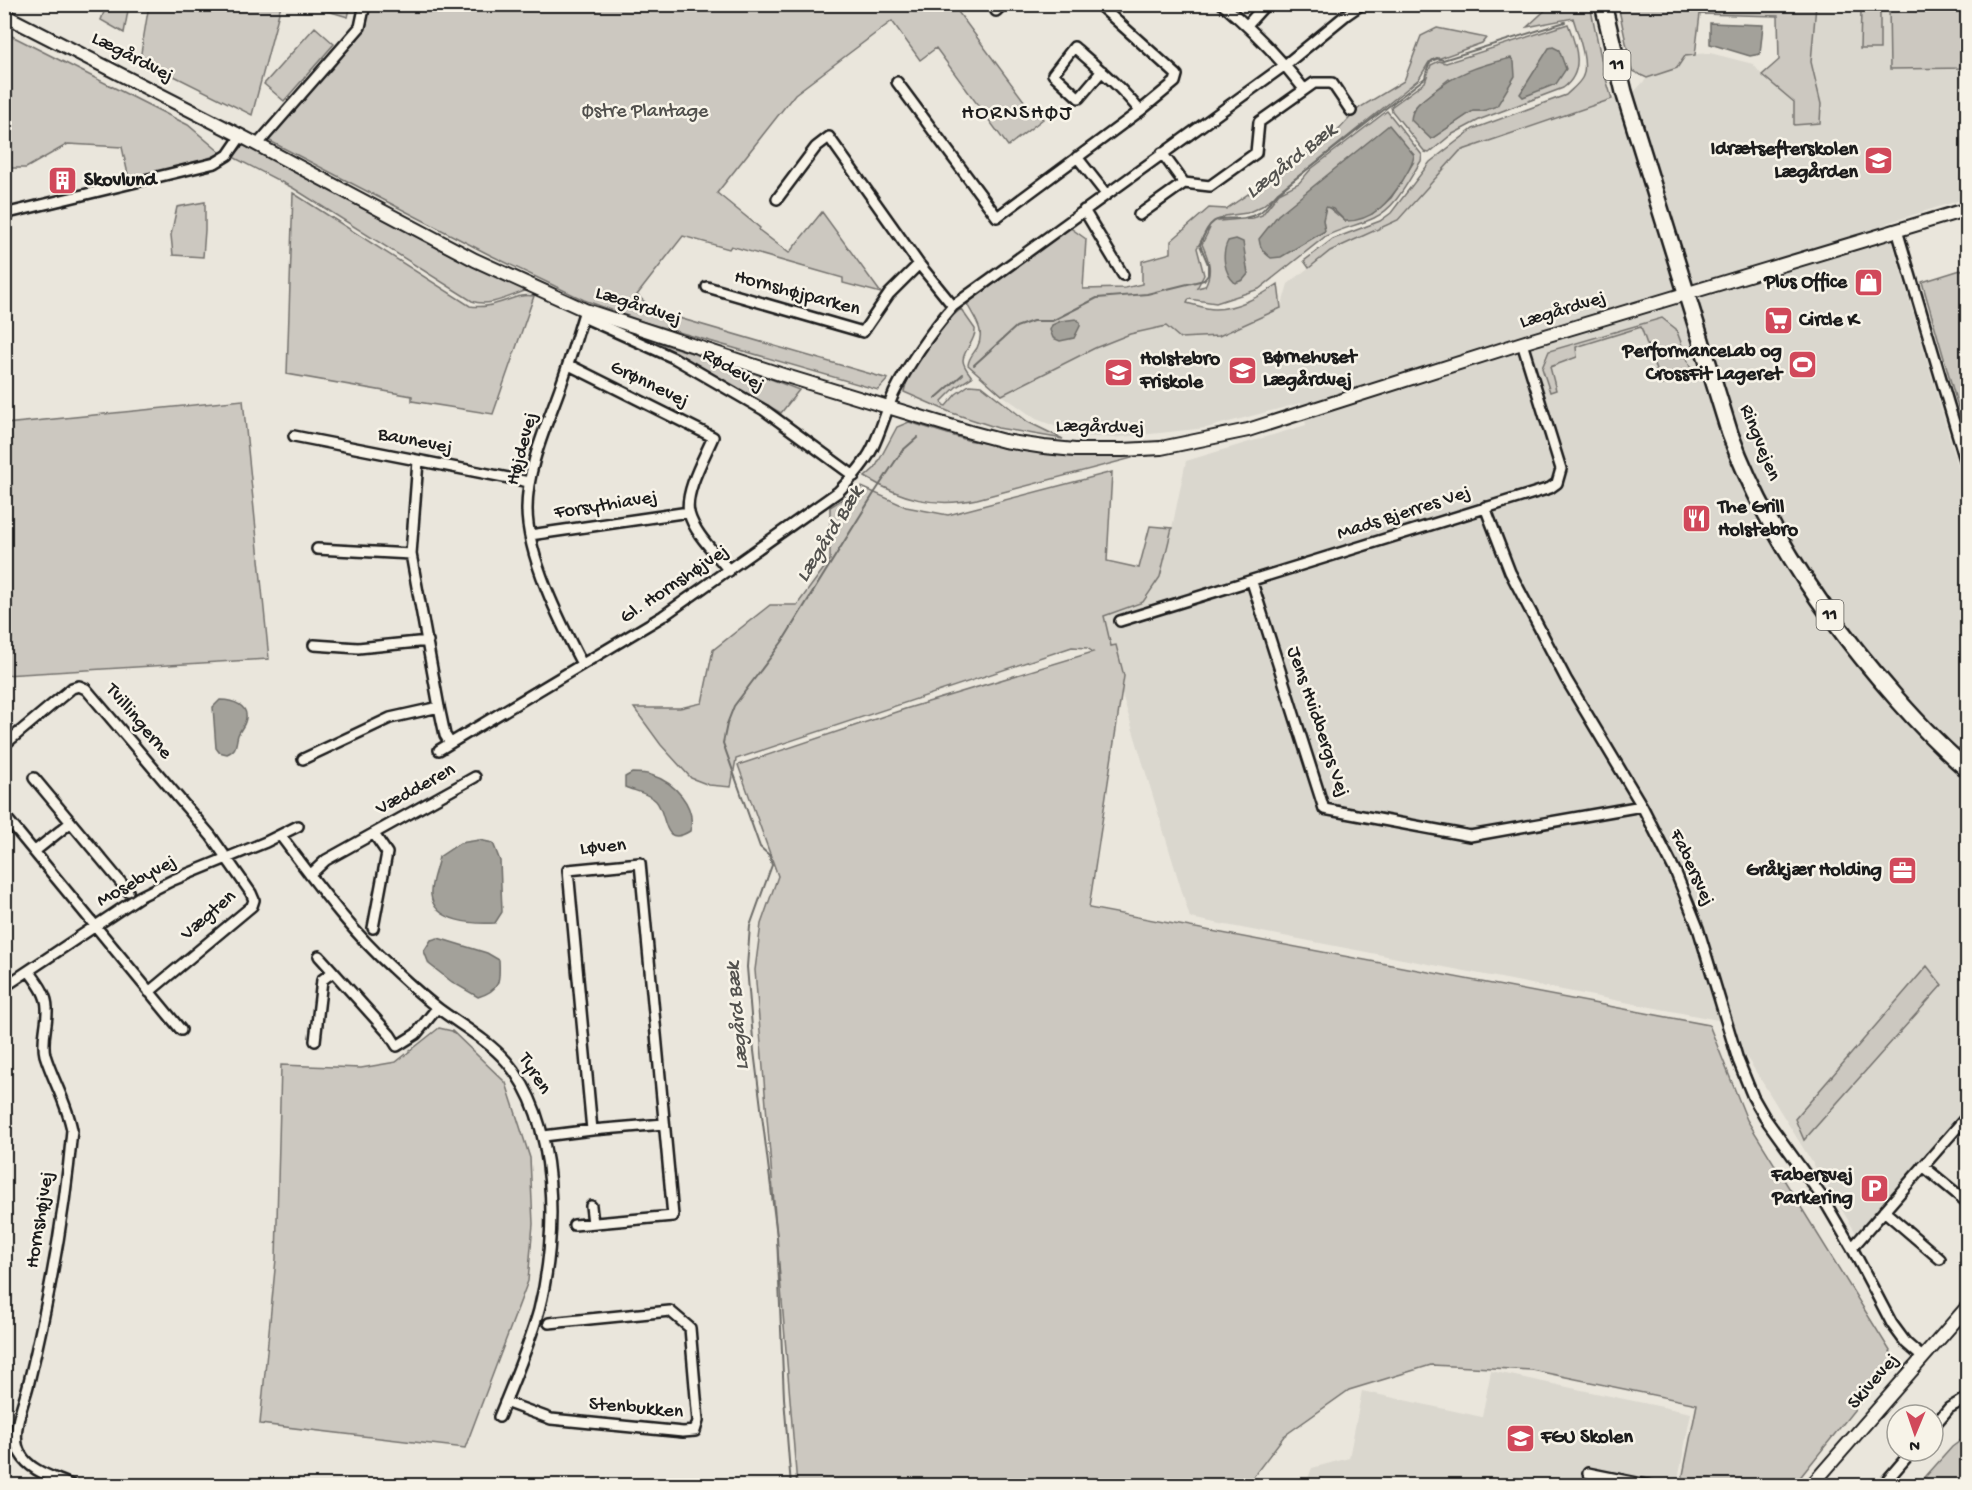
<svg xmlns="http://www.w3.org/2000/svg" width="1972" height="1490" viewBox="0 0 1972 1490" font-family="'Gochi Hand',sans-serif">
<rect width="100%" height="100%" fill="#eae6dc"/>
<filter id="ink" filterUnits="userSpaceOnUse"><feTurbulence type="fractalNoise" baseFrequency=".0167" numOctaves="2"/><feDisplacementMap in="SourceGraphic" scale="12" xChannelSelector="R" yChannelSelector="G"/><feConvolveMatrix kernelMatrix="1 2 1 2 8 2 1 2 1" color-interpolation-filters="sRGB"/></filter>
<g filter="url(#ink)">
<path fill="#dad7ce" d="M1816,5H1967V198L1887,223L1967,497V1108L1858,1236L1751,1064L1718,1020L1190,918L1118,681L1104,616L1143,602L1160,577L1172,528L1186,461L1306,425L1301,403L1206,428L1113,438L1081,436L1036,419L1002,395L1095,348L1130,334L1166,326L1281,308L1288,284L1330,251L1398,220L1460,151L1634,92L1647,78L1677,68L1685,55L1710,53L1753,64L1762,75L1819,123L1821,104L1811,62Z
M1491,1371L1691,1413L1677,1485L1648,1479L1646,1486H1305L1312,1468L1349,1458L1362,1391L1482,1417Z"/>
<path fill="#ccc8c0" stroke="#74726e" stroke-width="1.5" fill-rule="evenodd" d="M107,4L129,5L124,33L101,20Z
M367,4L953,5L1030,109L1043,119L1008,146L936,48L920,60L892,21L795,94L717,193L760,228L759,230L789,253L822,212L881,293L843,283V278L731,246L729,249L683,236L637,295L655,311L888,379L878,390L644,322L584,300L490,255L266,139L358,39Z
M149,5H281L252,115L140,59Z
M323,5V4L351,5L348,17L321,9Z
M1551,5H1590L1604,72L1612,99L1460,151L1398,220L1330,251L1309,268L1304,261L1333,239L1380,221L1391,213L1430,162L1473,129L1566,95C1572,89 1578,85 1582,78C1590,64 1577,32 1573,18L1527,27Z
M1618,5H1816L1811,62L1821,104L1820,123L1794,125V102L1762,75L1779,60L1778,16L1700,14L1695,55L1685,56L1677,68L1647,78L1632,71Z
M1889,5H1967V68L1890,69Z
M1861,10H1880V49H1860Z
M1568,24C1577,47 1585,72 1563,88L1481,119L1451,135L1429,153L1425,152L1392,111L1391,107L1425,82L1431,65L1439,61L1446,63ZM1449,79L1483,111H1473L1431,139L1412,111L1419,103Z
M315,27L334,44L284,101L264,84Z
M1437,28L1486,38L1482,43L1429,62L1419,79L1262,206L1247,213L1225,216L1219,221L1253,218L1262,215L1279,193L1299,183L1311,169L1387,111L1422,155L1421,161C1408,181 1397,207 1374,218C1359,225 1342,228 1326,236L1259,289L1216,303L1189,299L1187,303C1195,305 1206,309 1215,309C1236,309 1261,296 1278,284L1281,308L1219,336L1180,338L1166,326L1130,334L1095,348L1002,395L968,365C969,357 973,354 977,348C986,331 975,319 967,304L1069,227L1086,239L1083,289L1125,288L1142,284V261L1171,253V241L1209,208L1226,209L1332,137L1359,108L1404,81L1421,36ZM1413,163L1391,198L1372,214L1345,221L1328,207L1324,208L1323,220L1278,215ZM1210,228L1202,244C1209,260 1213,271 1205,286L1197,288L1204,275L1197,248L1206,232Z
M4,32L188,125L221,153L194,164L129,179L122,147L68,144L26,168H5Z
M243,146L251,147L484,271L528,290C511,295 489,308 472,301L293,188L233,157Z
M293,193L470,306C497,310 514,292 534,296L493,414L412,401V396L287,374Z
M205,202V230L203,257L173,255L171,235L177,207Z
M1967,268H1968L1967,438L1922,282Z
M961,309L975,329C976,341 964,349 963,360C963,366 969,373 972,377L956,387L942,401L943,405L946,406L956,394L969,385L982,386L1028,422L1063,439L998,428L952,413L904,392C909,365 939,326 961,309Z
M1662,318L1676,329L1693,375L1661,385L1641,327L1576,347L1577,357L1550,367L1556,390L1550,392L1542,368L1549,351Z
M656,342L750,371L799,390L781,413Z
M243,400L269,659L5,675V424Z
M909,422L967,440L1014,448L1132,454V458L977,499C934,508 902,499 865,477L875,468L897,427Z
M1112,472L1107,561L1139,568L1150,526L1172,528L1160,577L1143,602L1104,616L1111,646L1116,645L1124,676L1089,908L1709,1025L1747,1120L1895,1359L1794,1485H1681L1697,1404L1532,1370L1431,1365L1349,1390L1284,1436L1247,1485H797L755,970L761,924L778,876L738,765L905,709L1093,652L1087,648L1072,647L736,759L731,787L709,785L691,778L661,745L634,708H680L702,703L713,650L770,605H797L830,560V507L862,487L906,507L948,515Z
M1927,966L1942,985L1804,1140L1795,1119Z
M439,1028L452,1031L506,1083L530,1158L533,1224L528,1281L465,1448L260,1424L276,1259L281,1065L361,1068L396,1062Z
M1967,1436L1968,1479L1965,1485H1918L1952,1447Z"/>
<path fill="#a3a19a" stroke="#6d6c68" stroke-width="1.5" d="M1710,23L1763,25L1760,54L1750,56L1710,44Z
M1553,47L1559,50L1566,69L1556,84L1523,97L1520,94L1549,48Z
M1511,58L1514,62L1515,76L1497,106L1483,111H1473L1431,139L1411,120C1412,107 1420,102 1430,94C1457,73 1477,66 1511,58Z
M1389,125L1414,155C1413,165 1408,171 1403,180C1390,201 1372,222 1345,221L1333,209L1326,207L1323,220L1325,231L1281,257L1271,258C1263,252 1260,248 1259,239L1278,215Z
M1236,239L1243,242L1248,274L1243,280L1235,283C1224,273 1221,254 1228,241Z
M1076,319L1080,322V326L1074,338L1060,341L1053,338L1050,330L1052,325L1061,321Z
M220,700C232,700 251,705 245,722C244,726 240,730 238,735C235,745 238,749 227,754L219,752L216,748L213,707Z
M632,773C638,773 646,773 651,775C674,782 697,806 690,831C661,849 668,814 656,801C648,793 634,791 625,787V777Z
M479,840L493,843L500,861L502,912L495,923C475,924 434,923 431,895C430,883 437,868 439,857L460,843Z
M438,938L487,953L499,960C500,980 501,990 478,997L452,982L429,964L424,951L431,940Z"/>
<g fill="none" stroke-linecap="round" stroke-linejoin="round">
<path stroke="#6d6c68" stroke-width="2" d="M1650,5L1651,4
M974,365L1016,327L1033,321H1052L1097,298L1147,294L1204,280L1208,275V264L1200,245C1215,201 1229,229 1259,213C1266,209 1272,198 1278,192L1425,78C1427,69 1428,61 1437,58L1443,60L1565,22
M936,398L963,374
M791,1486L784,1398L777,1236L754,1051L747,967L750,926L772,865L769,855L760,847L723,743L727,724L734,706L782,642L873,495L902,451L918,437"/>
<defs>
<path id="minor" d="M1222,4C1253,30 1280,58 1304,89
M996,11L1003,4
M1247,25L1266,4
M1102,71L1079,98L1053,74L1074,47C1098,68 1121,87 1140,111
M897,82L997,217L1140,111L1175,82L1177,75L1098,4
M257,145L360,27L365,4
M1162,153L1184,183
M1077,157L1106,194
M777,199L816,147L829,137L919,264L953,306
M1084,210L1123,275
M4,214L215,163L228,155L241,136
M1139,215L1184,183L1210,186L1256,153L1259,122L1314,83H1332L1351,111
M1897,230L1968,470
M707,287L863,332L889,294L919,264
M583,317L674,358L764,410L854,476
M569,365L713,437C705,456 684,492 689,513C695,535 716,553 729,571
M294,436L529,482
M418,461L411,554L439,707L445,735L450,743
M1485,507L1510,572L1566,679L1642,806L1676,873L1698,928L1738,1060L1753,1097L1765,1118L1822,1197L1852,1248L1892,1324L1906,1343L1922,1357
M530,535L689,512
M317,549L411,554
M1252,582L1324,809L1470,836L1642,806
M1120,621L1550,488L1557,483L1561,469L1522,343
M314,645L358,648L428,641
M582,664C560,622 527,556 527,509C527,466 547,425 561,385C570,360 577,335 585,310
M4,745L72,688L79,686L86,689L211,836L251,893L254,900L252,906L149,992
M439,750L663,616L838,492C851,479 864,465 872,449C881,431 886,411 894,393C910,361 930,333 953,306L1285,65L1346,15L1362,4
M303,759L390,718L439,707
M34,778L128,891
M4,815L181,1030
M280,835C315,881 348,928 391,967C406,981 422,996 439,1009C462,1026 488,1040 507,1062C559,1123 558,1236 539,1310C529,1346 513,1383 499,1417
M35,851L70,823
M310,875L326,860L475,777
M373,928L387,853L374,834
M319,956L390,1035L397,1046L416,1034L437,1008
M29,971C37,982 47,994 47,1008C48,1024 41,1039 45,1055C53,1081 67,1103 72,1130C65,1214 48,1304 28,1386C23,1405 10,1435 20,1453C30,1472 54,1477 73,1486
M4,987L139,897L173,880L266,842L298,826
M315,1041L322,980L333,972
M544,1136L592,1130L664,1124
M1923,1166L1968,1203
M591,1206L593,1223
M1884,1211L1940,1259
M574,1225L673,1216L640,863L568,870L592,1130
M1852,1248L1968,1115
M505,1402L551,1419L683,1432L695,1431L698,1421L690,1328L670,1311L549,1323
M1933,1427L1949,1408L1968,1397
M1588,1473L1652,1486
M1882,1486L1912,1451"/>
<path id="tertiary" d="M4,15L241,136L475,260L585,310L783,375L970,432L1004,441L1044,447L1075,450H1123L1161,448L1248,430L1522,343L1968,209
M1811,1486L1968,1306"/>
<path id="primary" d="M1603,4L1624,92L1730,434C1766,531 1829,622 1897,699C1919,724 1942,748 1968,770"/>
</defs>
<use href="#minor" stroke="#1c1c1c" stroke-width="14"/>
<use href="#tertiary" stroke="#1c1c1c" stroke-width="16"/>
<use href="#primary" stroke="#1c1c1c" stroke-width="20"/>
<use href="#minor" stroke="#f7f3e8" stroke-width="9"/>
<use href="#tertiary" stroke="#f7f3e8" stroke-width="12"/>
<use href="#primary" stroke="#f7f3e8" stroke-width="15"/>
</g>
</g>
<defs>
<symbol id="school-square" viewBox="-11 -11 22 22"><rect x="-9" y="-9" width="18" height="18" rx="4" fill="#d1495b" stroke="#f7f3e8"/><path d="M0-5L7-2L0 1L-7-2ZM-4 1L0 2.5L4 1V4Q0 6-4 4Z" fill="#fff"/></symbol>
<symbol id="building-square" viewBox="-11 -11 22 22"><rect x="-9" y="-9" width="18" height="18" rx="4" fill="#d1495b" stroke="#f7f3e8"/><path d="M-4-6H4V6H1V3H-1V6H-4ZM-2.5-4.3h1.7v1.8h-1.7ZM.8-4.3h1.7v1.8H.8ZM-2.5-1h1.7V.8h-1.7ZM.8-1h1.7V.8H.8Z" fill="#fff"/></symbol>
<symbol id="shop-square" viewBox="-11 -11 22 22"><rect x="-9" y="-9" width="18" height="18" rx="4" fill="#d1495b" stroke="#f7f3e8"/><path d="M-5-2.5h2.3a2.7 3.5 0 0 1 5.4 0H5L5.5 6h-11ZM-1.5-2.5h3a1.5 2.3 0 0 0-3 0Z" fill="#fff"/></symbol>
<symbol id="supermarket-square" viewBox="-11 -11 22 22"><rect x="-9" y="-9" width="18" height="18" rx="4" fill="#d1495b" stroke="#f7f3e8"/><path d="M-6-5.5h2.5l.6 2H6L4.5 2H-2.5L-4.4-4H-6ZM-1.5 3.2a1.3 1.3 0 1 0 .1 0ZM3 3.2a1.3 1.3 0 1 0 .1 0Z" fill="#fff"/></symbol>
<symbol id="stadium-square" viewBox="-11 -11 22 22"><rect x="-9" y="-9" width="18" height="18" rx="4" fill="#d1495b" stroke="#f7f3e8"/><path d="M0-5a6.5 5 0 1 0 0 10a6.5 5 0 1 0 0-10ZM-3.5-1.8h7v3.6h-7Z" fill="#fff"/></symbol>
<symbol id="restaurant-square" viewBox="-11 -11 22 22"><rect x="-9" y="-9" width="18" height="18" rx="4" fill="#d1495b" stroke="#f7f3e8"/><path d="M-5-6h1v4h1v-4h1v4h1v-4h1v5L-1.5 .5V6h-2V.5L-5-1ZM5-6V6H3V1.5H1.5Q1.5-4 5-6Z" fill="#fff"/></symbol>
<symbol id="office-square" viewBox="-11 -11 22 22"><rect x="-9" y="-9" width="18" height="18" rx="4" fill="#d1495b" stroke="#f7f3e8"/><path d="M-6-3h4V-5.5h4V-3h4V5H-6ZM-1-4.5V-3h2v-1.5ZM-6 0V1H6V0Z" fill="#fff"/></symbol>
<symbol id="parking-square" viewBox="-11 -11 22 22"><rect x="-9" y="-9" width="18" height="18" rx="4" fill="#d1495b" stroke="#f7f3e8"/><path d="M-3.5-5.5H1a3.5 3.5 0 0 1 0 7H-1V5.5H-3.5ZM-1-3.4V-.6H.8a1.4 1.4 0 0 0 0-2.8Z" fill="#fff"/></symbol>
</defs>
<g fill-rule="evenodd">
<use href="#school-square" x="1862" y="144" width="33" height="33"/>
<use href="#building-square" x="46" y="164" width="33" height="33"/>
<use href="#shop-square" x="1852" y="266" width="33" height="33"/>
<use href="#supermarket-square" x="1762" y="304" width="33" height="33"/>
<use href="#stadium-square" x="1786" y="348" width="33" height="33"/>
<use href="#school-square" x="1226" y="354" width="33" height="33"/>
<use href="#school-square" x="1102" y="356" width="33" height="33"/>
<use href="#restaurant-square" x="1680" y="502" width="33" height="33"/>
<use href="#office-square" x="1886" y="854" width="33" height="33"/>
<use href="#parking-square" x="1858" y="1172" width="33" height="33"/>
<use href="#school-square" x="1504" y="1422" width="33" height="33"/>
</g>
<g text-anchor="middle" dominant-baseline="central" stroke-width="5" stroke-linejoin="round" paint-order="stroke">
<g fill="#f7f3e8" stroke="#5e5c59" stroke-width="1.5">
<rect x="1603.5" y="50" width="27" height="30" rx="4.5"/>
<rect x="1816.5" y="600" width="27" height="30" rx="4.5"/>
</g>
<g font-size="18" font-weight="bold" fill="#1c1c1c">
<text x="1617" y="65">11</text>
<text x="1830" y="615">11</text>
</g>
<g font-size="20" fill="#1c1c1c" stroke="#f7f3e8">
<text transform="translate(132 58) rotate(27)">Lægårdvej</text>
<text transform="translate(797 294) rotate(15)">Hornshøjparken</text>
<text transform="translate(638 307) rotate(18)">Lægårdvej</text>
<text transform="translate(1563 311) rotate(-17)">Lægårdvej</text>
<text transform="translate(733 371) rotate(30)">Rødevej</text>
<text transform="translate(649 385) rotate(26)">Grønnevej</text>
<text transform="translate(1100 428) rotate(1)">Lægårdvej</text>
<text transform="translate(415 442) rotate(11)">Baunevej</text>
<text transform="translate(1759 443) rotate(68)">Ringvejen</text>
<text transform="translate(523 449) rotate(-75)">Højdevej</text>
<text transform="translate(606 506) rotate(-9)">Forsythiavej</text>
<text transform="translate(1404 514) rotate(-18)">Mads Bjerres Vej</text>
<text transform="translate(675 585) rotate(-34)">Gl. Hornshøjvej</text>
<text transform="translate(138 722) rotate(50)">Tvillingerne</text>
<text transform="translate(1317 722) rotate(71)">Jens Hvidbergs Vej</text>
<text transform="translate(416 790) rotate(-29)">Vædderen</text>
<text transform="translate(603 848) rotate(-5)">Løven</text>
<text transform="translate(1691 868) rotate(65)">Fabersvej</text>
<text transform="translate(137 882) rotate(-29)">Mosebyvej</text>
<text transform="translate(209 916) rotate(-41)">Vægten</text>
<text transform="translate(534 1074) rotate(58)">Tyren</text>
<text transform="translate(41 1220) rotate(-81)">Hornshøjvej</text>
<text transform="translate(1874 1382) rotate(-49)">Skivevej</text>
<text transform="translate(636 1409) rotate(5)">Stenbukken</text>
</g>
<g font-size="20" fill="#51504d" stroke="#f7f3e8">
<text x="645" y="112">Østre Plantage</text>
</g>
<g font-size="20" font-weight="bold" fill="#1c1c1c" stroke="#f7f3e8" text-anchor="start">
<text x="1858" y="150" text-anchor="end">Idrætsefterskolen<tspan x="1858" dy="23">Lægården</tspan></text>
<text x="84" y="181">Skovlund</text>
<text x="1847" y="283" text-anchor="end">Plus Office</text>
<text x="1799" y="321">Circle K</text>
<text x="1782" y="352" text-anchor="end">PerformanceLab og<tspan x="1782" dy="23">CrossFit Lageret</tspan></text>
<text x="1263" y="358">Børnehuset<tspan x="1263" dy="23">Lægårdvej</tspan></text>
<text x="1140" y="360">Holstebro<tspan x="1140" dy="23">Friskole</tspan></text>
<text x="1718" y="508">The Grill<tspan x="1718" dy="23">Holstebro</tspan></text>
<text x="1882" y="871" text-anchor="end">Gråkjær Holding</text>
<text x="1853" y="1176" text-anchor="end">Fabersvej<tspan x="1853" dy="23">Parkering</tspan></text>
<text x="1541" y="1438">FGU Skolen</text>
</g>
<g font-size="21" font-style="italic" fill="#52514e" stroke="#f7f3e8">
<text transform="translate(1292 162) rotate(-38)">Lægård Bæk</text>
<text transform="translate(831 535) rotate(-58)">Lægård Bæk</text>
<text transform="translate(739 1016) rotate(-95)">Lægård Bæk</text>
</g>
<g font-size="22" letter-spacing="1.5" fill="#1c1c1c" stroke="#f7f3e8">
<text x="1017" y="114">HORNSHØJ</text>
</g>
</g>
<rect width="1972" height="1490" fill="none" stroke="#f7f3e8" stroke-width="24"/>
<rect x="12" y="12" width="1948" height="1466" fill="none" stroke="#1c1c1c" stroke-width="2" filter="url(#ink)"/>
<g transform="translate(1915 1433) rotate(182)"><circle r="28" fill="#f7f3e8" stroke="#9f9d96" stroke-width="1.5"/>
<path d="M0-4.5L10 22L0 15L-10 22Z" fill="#d1495b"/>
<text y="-9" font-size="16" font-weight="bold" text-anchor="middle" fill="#1c1c1c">N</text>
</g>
</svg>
